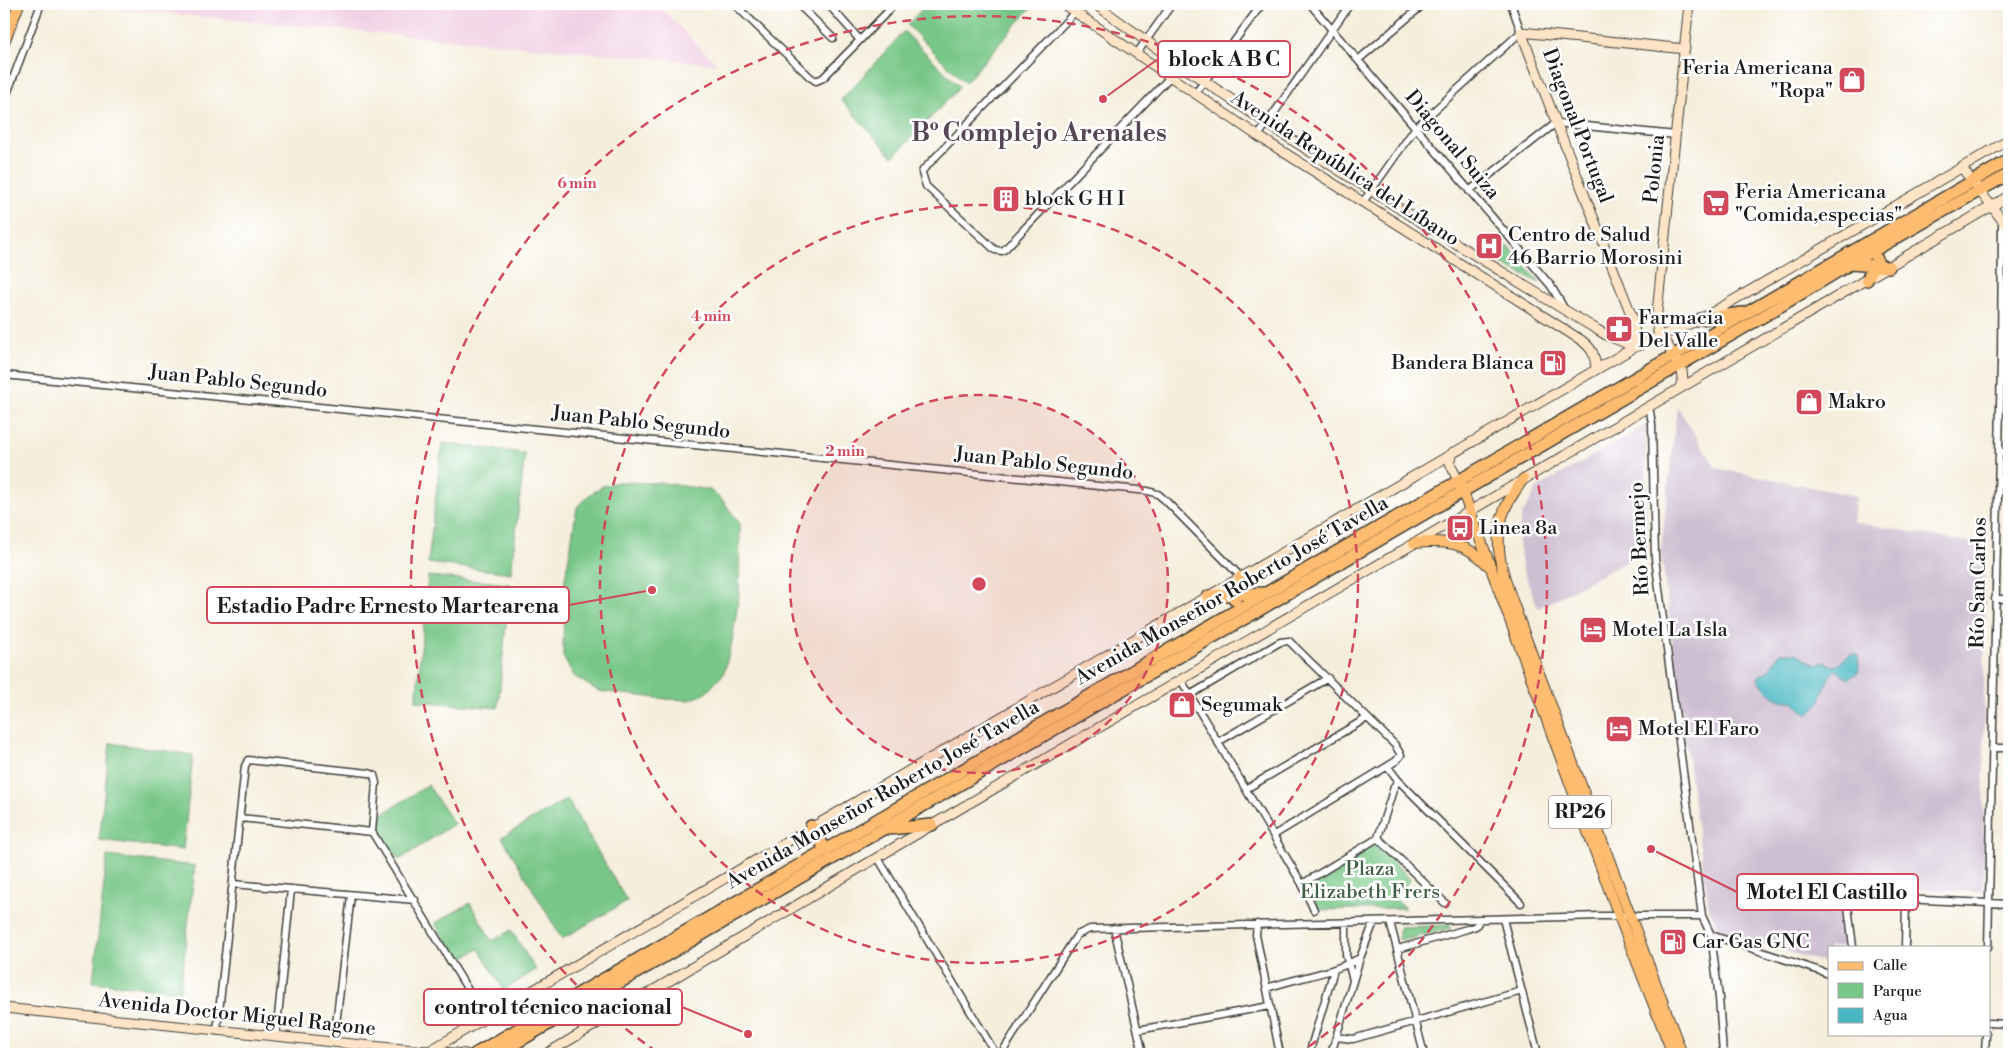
<svg xmlns="http://www.w3.org/2000/svg" width="2013" height="1058" viewBox="0 0 2013 1058" font-family="'Libre Bodoni',serif">
<rect width="100%" height="100%" fill="#fff"/>
<filter id="ink" filterUnits="userSpaceOnUse"><feTurbulence type="fractalNoise" baseFrequency=".02" numOctaves="2"/><feDisplacementMap in="SourceGraphic" scale="10" xChannelSelector="R" yChannelSelector="G"/><feConvolveMatrix kernelMatrix="1 2 1 2 8 2 1 2 1" color-interpolation-filters="sRGB"/></filter>
<filter id="wash" filterUnits="userSpaceOnUse"><feTurbulence type="fractalNoise" baseFrequency=".0096" numOctaves="4" result="noise"/><feDisplacementMap in="SourceGraphic" scale="20" xChannelSelector="R" yChannelSelector="G"/><feGaussianBlur stdDeviation="1.12" result="paint"/><feColorMatrix in="noise" values="0 0 0 0 0 0 0 0 0 0 0 0 0 0 0 0 0 1.4 0 .05"/><feComposite in="paint" operator="in"/></filter>
<g filter="url(#wash)">
<rect width="100%" height="100%" fill="#f5eedc"/>
<path fill="#f1d0e4" d="M63,4H657L717,64Z"/>
<path fill="#cebed1" d="M1677,406L1716,468L1856,496L1853,522L1985,545L1983,892L1838,886L1843,947H1829V964L1721,932L1709,909L1690,776L1661,551Z
M1646,425L1647,551L1538,608L1522,567L1518,533L1522,515L1537,488Z"/>
<path fill="#78c788" stroke="#4a7252" d="M927,4H1034L965,83L907,25Z
M904,31L960,87L893,157L841,100Z
M1508,246L1540,283L1497,262Z
M442,443L525,453L511,573L428,563Z
M618,482L664,483L710,490L723,501L740,524L739,595L732,642L724,673L705,694L689,700L666,699L598,691L574,676L563,657L564,585L577,507L589,495L603,486Z
M428,576L510,584L498,708L416,701Z
M110,743L193,755L183,850L99,840Z
M428,785L454,824L399,860L373,820Z
M567,799L627,901L562,939L502,837Z
M1373,845L1378,846L1411,880L1393,897L1405,908L1319,910L1307,883Z
M107,856L195,866L180,991L93,982Z
M470,903L492,941L511,930L536,970L504,990L479,949L457,961L435,923Z
M1450,925L1451,928L1404,940L1399,939V927Z"/>
<path fill="#4ab8c3" stroke="#336a70" d="M1780,653H1796L1817,665L1825,661L1832,666L1838,665L1850,654L1858,655L1859,666L1858,673L1848,679L1836,670L1829,677L1819,703L1808,715L1792,701C1775,702 1768,692 1758,679L1760,675L1768,671Z"/>
</g>
<g filter="url(#ink)">
<g fill="none" stroke-linecap="round" stroke-linejoin="round">
<defs>
<path id="street" d="M734,4L810,77L816,81L823,78L895,4
M798,4L833,38
M828,4L859,39
M1310,4L1551,286L1564,308
M1075,12L923,170L922,173L926,186L995,250L1002,251L1005,249L1170,77
M1137,53L1172,4
M1358,60L1424,4
M1195,94L1262,4
M4,102L41,4
M1258,136L1350,4
M1469,191L1556,123L1676,135
M1363,202L1416,127L1521,32L1511,4
M4,375L1148,491L1158,494L1166,501L1241,577
M1649,406L1652,424L1655,558L1702,916L1711,935L1719,998L1723,1054
M1999,452H2009
M1995,599H2009
M1181,680L1302,884L1314,910
M1190,695L1280,642L1289,641L1395,745L1401,755L1396,761L1274,835
M1218,742L1328,678
M1992,748H2009
M1388,767L1398,780L1521,903
M1246,789L1367,718
M240,818L372,832
M1378,838L1445,903
M878,858L996,1054
M233,884L415,900
M1302,884L1378,838L1394,787L1398,780
M1503,919L1538,1054
M1390,922L1424,1054
M1346,923V955L1353,980
M1257,924L1256,935L1280,1054
M1114,928L1143,1054
M1711,935L1829,974
M1853,947L1848,906L1854,898L1861,897L2009,904
M1905,947L1906,900
M1988,947L2001,361L2002,221
M1398,949L1467,929L1476,926L1480,919
M1267,988C1298,977 1331,974 1360,958
M1989,1023L2009,1024
M1138,1030L1270,1006
M217,1031L245,766L248,760L369,773L374,775L376,783L372,832L485,1018
M276,1036L291,889
M1336,1037L1353,1039L1522,991
M334,1042L351,895
M1001,1054L1077,935L1090,929L1602,916H1702
M1309,1054L1334,970
M1331,1054L1360,958L1374,922
M1985,1054L1986,1034"/>
<path id="secondary" d="M1063,4L1258,136L1581,340C1593,349 1595,355 1596,370
M1095,4C1259,124 1432,230 1606,335L1635,347
M1962,168L2009,229
M1635,347L1634,322L1521,32L1685,49
M1679,389L2009,196
M1453,452L1450,463L1458,481
M4,1008L391,1048L466,1054
M424,1054L1604,365L1635,347L1701,319L2009,140
M546,1054L932,825L1679,389L1683,379L1682,371L1668,346L1659,337L1656,322L1689,4"/>
<path id="primary" d="M4,42L19,4
M1523,479C1517,489 1509,498 1505,509C1488,549 1509,590 1522,628L1682,1054
M1460,484L1619,916L1673,1054
M1414,543C1445,540 1466,542 1488,565"/>
<path id="highway" d="M1850,264L1889,267
M1867,280L1877,259
M1701,319L1742,313
M1209,596L1264,593
M1235,600L1241,577
M811,826L826,850
M889,829L932,825
M475,1054L2009,160
M497,1054L1764,316L1850,264L2009,174"/>
</defs>
<use href="#street" stroke="#3d3c39" stroke-width="9"/>
<use href="#secondary" stroke="#3d3c39" stroke-width="11"/>
<use href="#primary" stroke="#3d3c39" stroke-width="12"/>
<use href="#highway" stroke="#3d3c39" stroke-width="14"/>
<use href="#street" stroke="#fff" stroke-width="6"/>
<use href="#secondary" stroke="#fee4c6" stroke-width="9"/>
<use href="#primary" stroke="#fdbc70" stroke-width="10"/>
<use href="#highway" stroke="#fdbc70" stroke-width="11"/>
</g>
</g>
<circle cx="979" cy="584" r="189" fill="#d1495b" fill-opacity=".12"/>
<g fill="none" stroke="#d1495b" stroke-width="2.5" stroke-dasharray="9 6">
<circle cx="979" cy="584" r="189"/>
<circle cx="979" cy="584" r="379"/>
<path d="M657 1052A568 568 0 1 1 1301 1052"/>
</g>
<defs>
<symbol id="shop-square" viewBox="-11 -11 22 22"><rect x="-9" y="-9" width="18" height="18" rx="4" fill="#d1495b" stroke="#fff"/><path d="M-5-2.5h2.3a2.7 3.5 0 0 1 5.4 0H5L5.5 6h-11ZM-1.5-2.5h3a1.5 2.3 0 0 0-3 0Z" fill="#fff"/></symbol>
<symbol id="building-square" viewBox="-11 -11 22 22"><rect x="-9" y="-9" width="18" height="18" rx="4" fill="#d1495b" stroke="#fff"/><path d="M-4-6H4V6H1V3H-1V6H-4ZM-2.5-4.3h1.7v1.8h-1.7ZM.8-4.3h1.7v1.8H.8ZM-2.5-1h1.7V.8h-1.7ZM.8-1h1.7V.8H.8Z" fill="#fff"/></symbol>
<symbol id="supermarket-square" viewBox="-11 -11 22 22"><rect x="-9" y="-9" width="18" height="18" rx="4" fill="#d1495b" stroke="#fff"/><path d="M-6-5.5h2.5l.6 2H6L4.5 2H-2.5L-4.4-4H-6ZM-1.5 3.2a1.3 1.3 0 1 0 .1 0ZM3 3.2a1.3 1.3 0 1 0 .1 0Z" fill="#fff"/></symbol>
<symbol id="hospital-square" viewBox="-11 -11 22 22"><rect x="-9" y="-9" width="18" height="18" rx="4" fill="#d1495b" stroke="#fff"/><path d="M-5-5h3v3.5h4V-5h3V5h-3V1.5h-4V5h-3Z" fill="#fff"/></symbol>
<symbol id="pharmacy-square" viewBox="-11 -11 22 22"><rect x="-9" y="-9" width="18" height="18" rx="4" fill="#d1495b" stroke="#fff"/><path d="M-2-6h4v4h4v4h-4v4h-4v-4h-4v-4h4Z" fill="#fff"/></symbol>
<symbol id="fuel-square" viewBox="-11 -11 22 22"><rect x="-9" y="-9" width="18" height="18" rx="4" fill="#d1495b" stroke="#fff"/><path d="M-5.5-6h7V0h2V4h1.3V-2.5L3-4.5l.8-.8L6-3V5H2.5V1h-1V6h-7ZM-4.2-4.7v3.2H.2V-4.7Z" fill="#fff"/></symbol>
<symbol id="bus-square" viewBox="-11 -11 22 22"><rect x="-9" y="-9" width="18" height="18" rx="4" fill="#d1495b" stroke="#fff"/><path d="M-5-6H5V4H4V6H2V4H-2V6H-4V4H-5ZM-3.5-4V0h7V-4ZM-3.5 1.2v1.5H-2V1.2ZM2 1.2v1.5H3.5V1.2Z" fill="#fff"/></symbol>
<symbol id="hotel-square" viewBox="-11 -11 22 22"><rect x="-9" y="-9" width="18" height="18" rx="4" fill="#d1495b" stroke="#fff"/><path d="M-6-4.5h1.5V1H6V5H4.5V3h-9V5H-6ZM-4 0a1.8 1.8 0 1 1 3.6 0ZM.5 0V-2.5h3Q6-2.5 6 0Z" fill="#fff"/></symbol>
</defs>
<g fill-rule="evenodd">
<use href="#shop-square" x="1836" y="64" width="32" height="32"/>
<use href="#building-square" x="990" y="183" width="32" height="32"/>
<use href="#supermarket-square" x="1700" y="187" width="32" height="32"/>
<use href="#hospital-square" x="1473" y="230" width="32" height="32"/>
<use href="#pharmacy-square" x="1603" y="313" width="32" height="32"/>
<use href="#fuel-square" x="1537" y="347" width="32" height="32"/>
<use href="#shop-square" x="1793" y="386" width="32" height="32"/>
<use href="#bus-square" x="1444" y="512" width="32" height="32"/>
<use href="#hotel-square" x="1577" y="614" width="32" height="32"/>
<use href="#shop-square" x="1166" y="689" width="32" height="32"/>
<use href="#hotel-square" x="1603" y="713" width="32" height="32"/>
<use href="#fuel-square" x="1657" y="926" width="32" height="32"/>
</g>
<g text-anchor="middle" dominant-baseline="central" stroke-width="5" stroke-linejoin="round" paint-order="stroke">
<rect fill="#fff" stroke="#606060" stroke-width="1" x="1549" y="795.5" width="62" height="33" rx="4"/>
<g font-size="19" font-weight="bold" fill="#1c1c1c">
<text x="1580" y="812">RP26</text>
</g>
<g font-size="20" fill="#1c1c1c" stroke="#fff" text-anchor="start">
<text x="1833" y="68" text-anchor="end">Feria Americana<tspan x="1833" dy="23">"Ropa"</tspan></text>
<text x="1735" y="192">Feria Americana<tspan x="1735" dy="23">"Comida,especias"</tspan></text>
<text x="1025" y="199">block G H I</text>
<text x="1508" y="235">Centro de Salud<tspan x="1508" dy="23">46 Barrio Morosini</tspan></text>
<text x="1638" y="318">Farmacia<tspan x="1638" dy="23">Del Valle</tspan></text>
<text x="1534" y="363" text-anchor="end">Bandera Blanca</text>
<text x="1828" y="402">Makro</text>
<text x="1479" y="528">Linea 8a</text>
<text x="1612" y="630">Motel La Isla</text>
<text x="1201" y="705">Segumak</text>
<text x="1638" y="729">Motel El Faro</text>
<text x="1692" y="942">Car Gas GNC</text>
</g>
<g font-size="20" fill="#1c1c1c" stroke="#fff">
<text transform="translate(1577 126) rotate(69)">Diagonal Portugal</text>
<text transform="translate(1452 145) rotate(50)">Diagonal Suiza</text>
<text transform="translate(1345 169) rotate(33)">Avenida República del Líbano</text>
<text transform="translate(1655 169) rotate(-84)">Polonia</text>
<text transform="translate(238 382) rotate(6)">Juan Pablo Segundo</text>
<text transform="translate(641 423) rotate(6)">Juan Pablo Segundo</text>
<text transform="translate(1044 464) rotate(6)">Juan Pablo Segundo</text>
<text transform="translate(1640 539) rotate(-93)">Río Bermejo</text>
<text transform="translate(1979 583) rotate(-89)">Río San Carlos</text>
<text transform="translate(1232 591) rotate(-30)">Avenida Monseñor Roberto José Tavella</text>
<text transform="translate(883 795) rotate(-30)">Avenida Monseñor Roberto José Tavella</text>
<text transform="translate(237 1015) rotate(6)">Avenida Doctor Miguel Ragone</text>
</g>
<g font-size="20" fill="#416047" stroke="#fff">
<text x="1370" y="869">Plaza<tspan x="1370" dy="23">Elizabeth Frers</tspan></text>
</g>
<g font-size="25" font-weight="bold" fill="#574653" stroke="#fff">
<text x="1039" y="133">Bº Complejo Arenales</text>
</g>
</g>
<circle cx="979" cy="584" r="8" fill="#d1495b" stroke="#fff" stroke-width="2.5"/>
<g font-size="15" text-anchor="middle" font-weight="bold" fill="#d1495b" stroke="#fff" stroke-width="5" stroke-linejoin="round" paint-order="stroke">
<text x="577" y="188">6 min</text>
<text x="711" y="321">4 min</text>
<text x="845" y="456">2 min</text>
</g>
<path fill="none" stroke="#d1495b" stroke-width="2" d="M1103 99L1158 59M652 590L569 605M1651 849L1737 892M748 1034L682 1007"/>
<g fill="#d1495b" stroke="#fff" stroke-width="2">
<circle cx="1103" cy="99" r="5"/>
<circle cx="652" cy="590" r="5"/>
<circle cx="1651" cy="849" r="5"/>
<circle cx="748" cy="1034" r="5"/>
</g>
<g fill="#fff" stroke="#d1495b" stroke-width="2">
<rect x="1158" y="41" width="132" height="36" rx="5"/>
<rect x="207" y="587" width="362" height="36" rx="5"/>
<rect x="1737" y="874" width="181" height="36" rx="5"/>
<rect x="424" y="989" width="258" height="36" rx="5"/>
</g>
<g font-size="21" text-anchor="middle" font-weight="bold" fill="#1c1c1c">
<text x="1224" y="66">block A B C</text>
<text x="388" y="613">Estadio Padre Ernesto Martearena</text>
<text x="1827" y="899">Motel El Castillo</text>
<text x="553" y="1014">control técnico nacional</text>
</g>
<rect width="2013" height="1058" fill="none" stroke="#fff" stroke-width="20"/>
<rect x="1828" y="946" width="162" height="90" fill="#ffffff" stroke="#a4a4a4"/>
<rect x="1838" y="962" width="25" height="8" fill="#fdbc70" stroke="#a4a4a4"/>
<text x="1873" y="970" font-size="15" fill="#1c1c1c">Calle</text>
<rect x="1838" y="983" width="25" height="15" fill="#78c788" stroke="#a4a4a4"/>
<text x="1873" y="996" font-size="15" fill="#1c1c1c">Parque</text>
<rect x="1838" y="1008" width="25" height="15" fill="#4ab8c3" stroke="#a4a4a4"/>
<text x="1873" y="1020" font-size="15" fill="#1c1c1c">Agua</text>
</svg>
